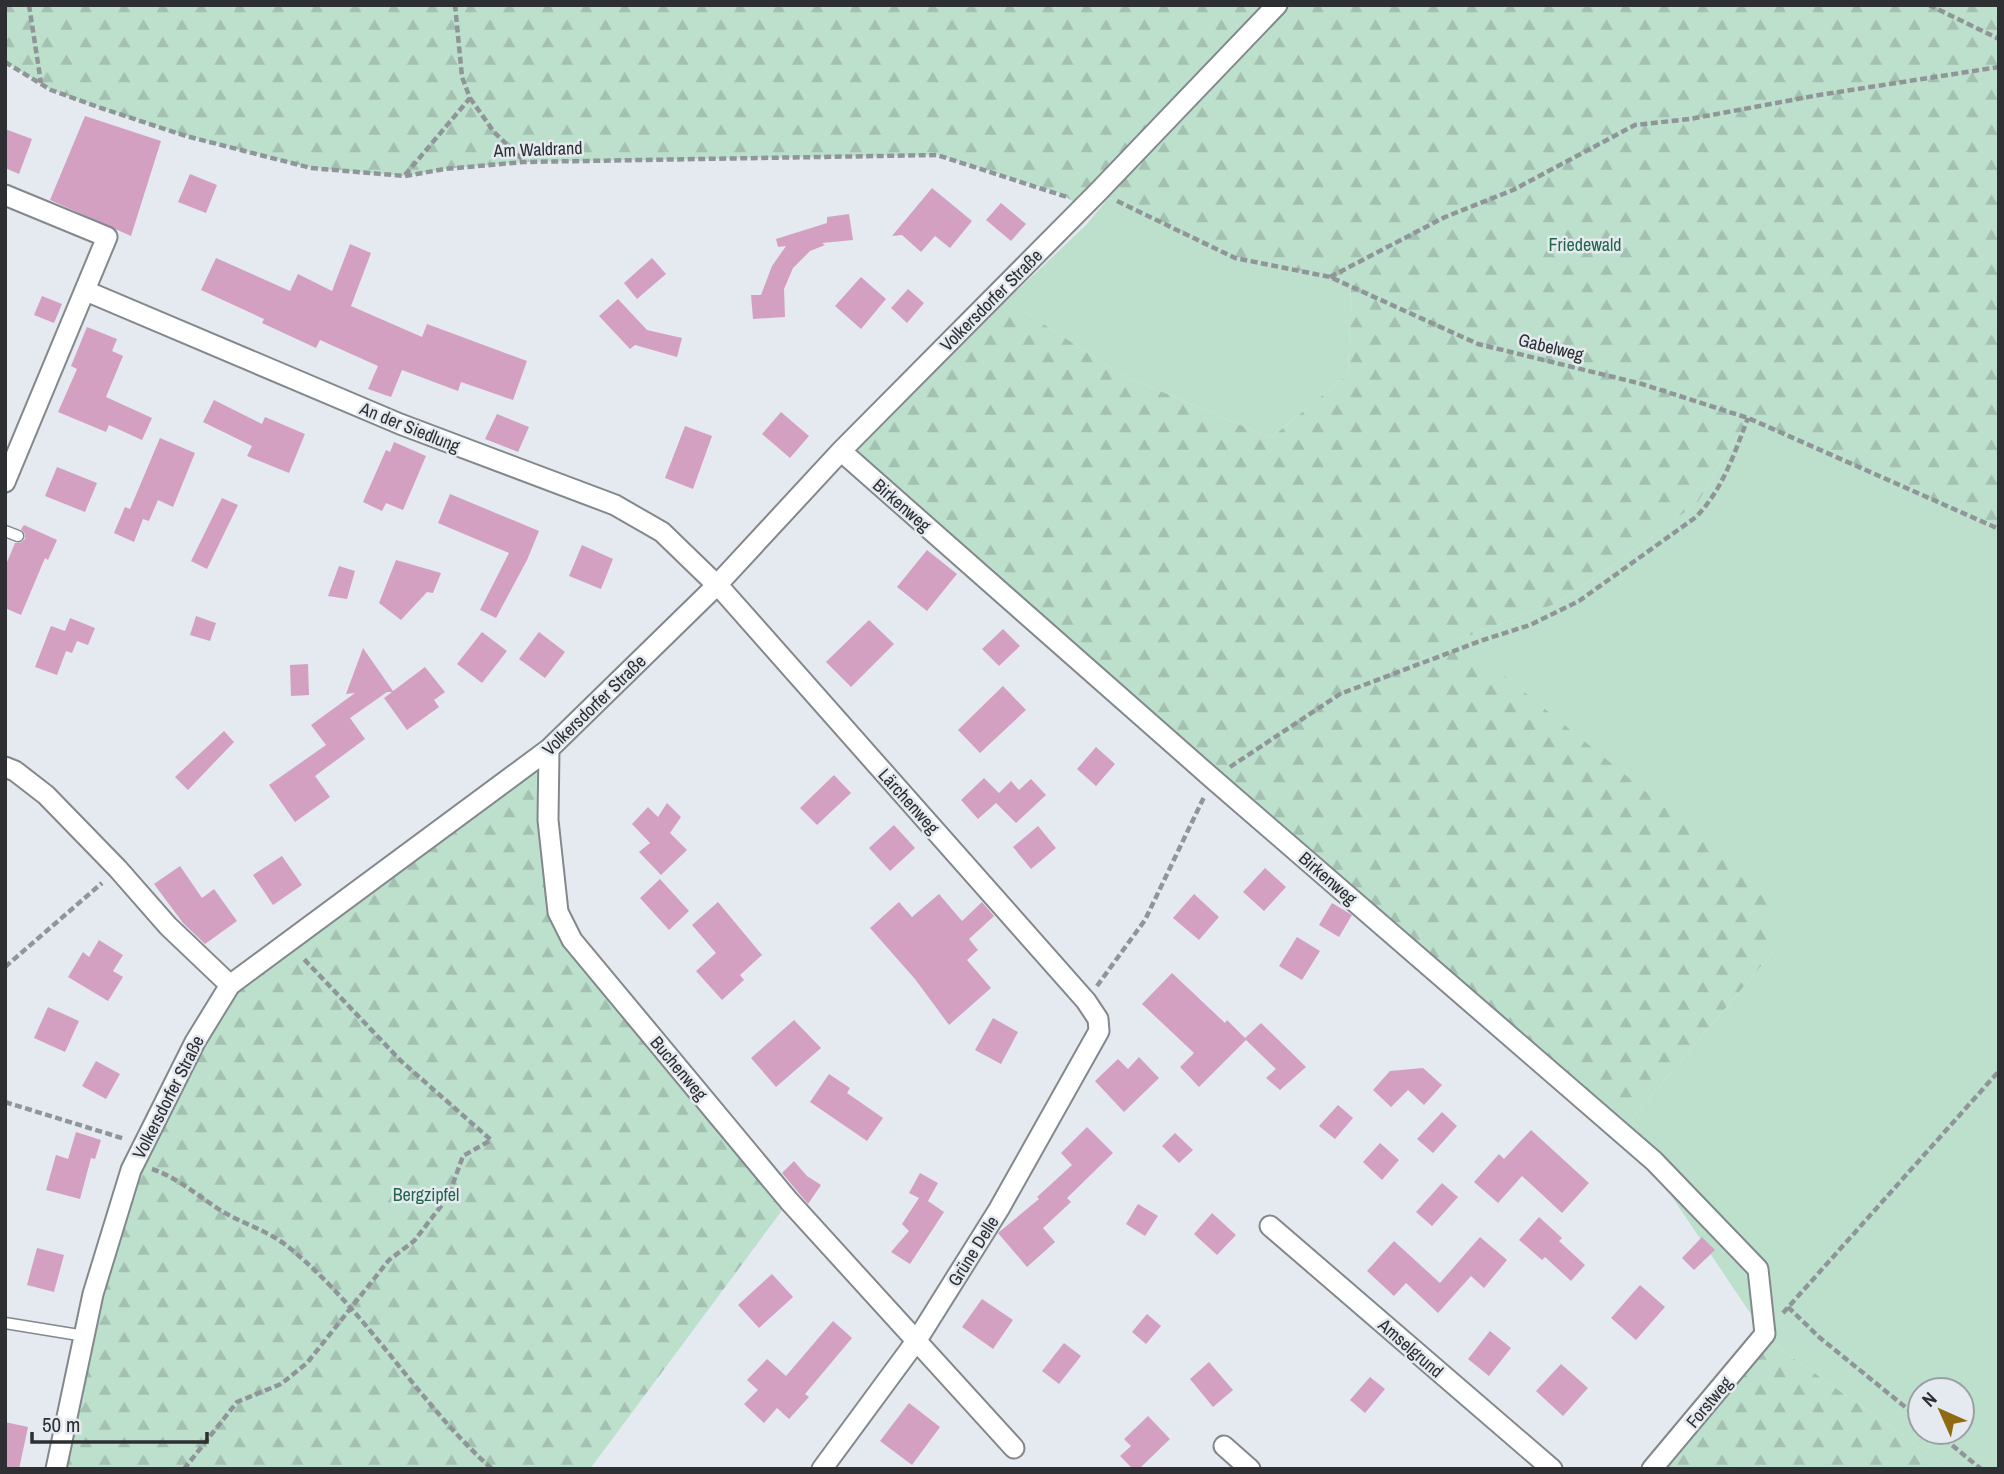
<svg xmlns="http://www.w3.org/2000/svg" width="2004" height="1474" viewBox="0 0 2004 1474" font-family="'Archivo Narrow',sans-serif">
<defs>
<pattern id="forest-firs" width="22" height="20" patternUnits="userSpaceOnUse" patternTransform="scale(1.75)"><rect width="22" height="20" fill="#bde0cc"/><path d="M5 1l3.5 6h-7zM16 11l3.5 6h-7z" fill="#a3c0b0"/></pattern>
</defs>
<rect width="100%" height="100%" fill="#e4eaf0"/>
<path fill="#bde0cc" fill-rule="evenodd" d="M1109,197L1235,258L1330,277L1351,288L1348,374L1271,438L1120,374L1007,300L1087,224Z
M1748,418L1999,529V1469H1950L1769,1341L1625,1127L1778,946L1460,639L1555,604L1630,554L1698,502ZM1920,1390H1962V1432H1920Z"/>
<path fill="url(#forest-firs)" d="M5,5H1999V529L1748,418L1698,502L1630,554L1555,604L1460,639L1764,889L1778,946L1625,1127L852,456L1007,300L1120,374L1271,438L1348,374L1351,288L1330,277L1235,258L1098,192L1082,208L1062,194L937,155L524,162L445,169L405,176L311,168L186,136L101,108L51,90L5,62Z
M549,749L558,911L789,1201L590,1469H56L131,1170L230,986Z
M1769,1341L1950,1469H1660Z"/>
<path fill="#d4a0c2" d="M85,116L161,141L131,236L50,200Z
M5,129L32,139L19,174L5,168Z
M190,174L217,185L206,213L178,202Z
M932,188L972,221L950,248L935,236L921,252L902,235L892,236Z
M1001,203L1026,224L1011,241L986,220Z
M849,214L853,240L822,243L825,245L810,251L793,268L784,289L785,317L753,319L751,295H761L772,266L786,246L778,247L776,239L827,223V217Z
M350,244L371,253L351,306L422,337L427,324L527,361L513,400L461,382L458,391L402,370L391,397L368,389L378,366L320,340L316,348L262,323L264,319L201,290L216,258L290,291L298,274L332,291Z
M652,258L666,274L637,299L624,283Z
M861,277L886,299L861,329L835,306Z
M908,289L924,303L907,323L891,308Z
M42,296L62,304L54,323L34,315Z
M618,299L647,330L682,338L677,357L635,345L630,349L599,316Z
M87,327L117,339L112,351L123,356L106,397L152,418L142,440L109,425L106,432L58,412L77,369L71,366Z
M214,400L262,424L265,417L305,434L289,473L247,456L252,446L203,422Z
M781,412L809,436L790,458L762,434Z
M497,414L529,427L518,452L485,439Z
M685,426L712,436L693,489L665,478Z
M160,438L195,453L173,507L158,500L149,521L143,519L134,542L114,533L125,507L130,509Z
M394,442L426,456L403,510L386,503L382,511L363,502L386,450L390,452Z
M57,467L97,483L85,512L45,496Z
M450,494L539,531L527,560L496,618L480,610L509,553L438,523Z
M222,498L238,505L207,569L191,561Z
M24,525L57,540L48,560L45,558L21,615L5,608V567L15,543H20L25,539V534L21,529Z
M582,545L613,559L601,589L569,576Z
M927,550L957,574L927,611L897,587Z
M396,560L441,573L433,593L427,592L401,620L379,603Z
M339,566L355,571L347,599L328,596Z
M196,616L216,623L210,641L190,635Z
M70,618L95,628L88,645L77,641L72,653L66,651L57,675L35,667L51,626L65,631Z
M869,620L894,644L851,687L826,662Z
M1003,629L1020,646L999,666L982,649Z
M482,632L507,651L482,683L457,664Z
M539,632L565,652L545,678L519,659Z
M363,648L393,691L425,667L445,692L434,700L439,707L407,730L384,698L392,692H387L350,718L365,739L315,776L330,797L295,822L269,785L326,745L311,725L355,693L346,694Z
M308,664L309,695L291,696L290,665Z
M1003,686L1026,710L980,753L958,730Z
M224,731L234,742L188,790L175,777Z
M1096,747L1115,764L1096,786L1077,769Z
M834,775L851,793L817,825L800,808Z
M984,778L999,793L1011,781L1019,790L1031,779L1046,795L1016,823L996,803L978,819L961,800Z
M667,803L681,817L670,833L687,850L661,875L639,852L650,843L632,824L648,807L658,817Z
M894,825L915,848L890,871L869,848Z
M1038,826L1056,848L1031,869L1013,847Z
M282,856L302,885L273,905L253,875Z
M180,866L202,898L214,889L237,921L205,944L183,923L154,884Z
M1265,868L1286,887L1264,911L1243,892Z
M660,879L689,911L669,930L640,898Z
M939,894L962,921L982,902L994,916L969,939L978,950L967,960L991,988L949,1025L915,979L870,928L899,902L912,917Z
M1194,894L1219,917L1199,940L1173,918Z
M718,902L762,955L740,975L744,980L722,1000L696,971L716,953L692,925Z
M1332,903L1352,915L1339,937L1319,925Z
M1297,937L1320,951L1302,980L1279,966Z
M99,940L123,955L113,971L123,977L108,1001L68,977L83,952L89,957Z
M1172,973L1225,1023L1227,1020L1245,1038L1261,1023L1306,1067L1280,1090L1266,1078L1276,1069L1246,1040L1199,1087L1180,1067L1194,1053L1142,1004Z
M48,1007L79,1021L65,1052L34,1038Z
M993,1018L1018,1032L1001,1064L975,1050Z
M794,1020L821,1048L776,1087L751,1058Z
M1139,1057L1159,1078L1124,1112L1095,1081L1118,1059L1128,1069Z
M96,1061L120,1074L106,1099L82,1086Z
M1423,1068L1442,1085L1424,1105L1408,1090L1391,1107L1373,1090L1390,1071Z
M829,1074L850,1088L847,1093L883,1118L867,1141L810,1102Z
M1338,1105L1353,1118L1335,1139L1319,1126Z
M1442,1112L1457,1126L1433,1153L1417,1139Z
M1087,1127L1113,1153L1067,1198L1071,1202L1043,1228L1055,1242L1027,1267L998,1233L1039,1199L1037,1197L1072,1165L1061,1153Z
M1531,1130L1589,1183L1562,1213L1522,1176L1498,1203L1474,1182L1499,1154L1504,1159Z
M76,1132L101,1140L95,1159L91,1158L80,1199L46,1190L56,1155L68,1159Z
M1175,1133L1193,1150L1179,1163L1162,1146Z
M1380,1143L1399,1160L1382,1180L1363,1162Z
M794,1161L807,1176L821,1185L808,1204L782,1173Z
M920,1173L938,1183L928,1201L944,1212L910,1264L891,1252L909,1231L902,1224L919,1198L909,1193Z
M1442,1183L1458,1197L1432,1226L1416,1212Z
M1138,1204L1158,1216L1145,1236L1126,1224Z
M1212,1213L1236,1235L1217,1255L1194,1234Z
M1539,1217L1562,1238L1559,1241L1585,1265L1571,1281L1545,1257L1542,1260L1519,1240Z
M1480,1237L1507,1260L1484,1288L1471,1276L1438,1313L1406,1283L1394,1296L1367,1271L1394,1241L1440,1283Z
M1702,1237L1715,1250L1694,1270L1682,1258Z
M37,1248L64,1255L54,1292L27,1285Z
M772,1274L793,1297L759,1328L738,1305Z
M1640,1285L1665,1307L1636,1340L1611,1318Z
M982,1299L1013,1320L993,1349L962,1327Z
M1147,1314L1161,1326L1146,1344L1132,1332Z
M833,1321L852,1338L805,1394L809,1397L789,1419L777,1408L764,1423L744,1404L758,1390L747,1380L767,1359L786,1376Z
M1490,1331L1511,1348L1489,1376L1468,1359Z
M1064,1343L1081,1356L1059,1384L1042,1371Z
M1209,1362L1233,1390L1213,1407L1190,1379Z
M1561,1364L1588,1388L1563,1416L1536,1391Z
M1370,1377L1385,1389L1365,1413L1350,1400Z
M909,1403L940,1427L912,1465L880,1441Z
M1148,1416L1170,1439L1139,1469H1133L1120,1456L1131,1446L1124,1439Z
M5,1422L28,1427L19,1469H5Z"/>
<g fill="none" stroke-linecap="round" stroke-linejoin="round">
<defs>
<path id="service" d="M5,531L18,536
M5,1323L85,1336"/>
<path id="minor" d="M5,195L107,237L5,482
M86,291L400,424L615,505L662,532L724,592L1086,1001L1098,1019L1099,1031L999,1209L917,1340L822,1469
M841,451L1213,779L1654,1161L1758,1269L1765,1334L1652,1469
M549,749L548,820L558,912L572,940L789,1201L1014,1448
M5,767L15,771L46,795L118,869L168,926L230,985
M1270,1226L1552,1469
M1224,1446L1250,1469
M56,1469L93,1294L131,1170L195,1042L230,985L549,749L717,585L841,451L1098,192L1277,5"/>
</defs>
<use href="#service" stroke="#83888d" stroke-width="13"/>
<use href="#minor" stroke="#83888d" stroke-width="23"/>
<path stroke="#909599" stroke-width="4.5" stroke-dasharray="7 3.5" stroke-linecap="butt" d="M29,5L41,83
M1929,5L1999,39
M5,62L51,90L101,108L186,136L311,168L405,176L445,169L524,162L937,155L1067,197
M470,98L494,132L524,161
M405,175L470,98L462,77L455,5
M1117,201L1235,258L1330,277L1478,344L1642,384L1748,418L1999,529
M1330,277L1445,217L1513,190L1635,125L1690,119L1819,95L1999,67
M1230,767L1340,694L1483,640L1530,625L1579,601L1696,517C1723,489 1734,454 1748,418
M5,967L102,883
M1097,986L1145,920L1204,797
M5,1102L125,1139
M152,1169C179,1178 200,1198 225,1213C245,1224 267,1231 286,1245C366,1309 416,1401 492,1469
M1788,1307L1819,1337L1920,1419
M1783,1313L1999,1071
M1936,1432L1981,1469
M184,1469L237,1402L281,1384L307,1363L389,1260L414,1241L448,1197L463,1156L491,1140L401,1061L302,957"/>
<use href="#service" stroke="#fff" stroke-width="10"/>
<use href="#minor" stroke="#fff" stroke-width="19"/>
</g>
<g text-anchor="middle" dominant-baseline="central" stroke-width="5" stroke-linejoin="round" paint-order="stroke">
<g font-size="18" fill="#2d2f32" stroke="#e4eaf0">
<text transform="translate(538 149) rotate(-2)">Am Waldrand</text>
<text transform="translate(991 300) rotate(-45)">Volkersdorfer Straße</text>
<text transform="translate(1551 347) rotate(14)">Gabelweg</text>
<text transform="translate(410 427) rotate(22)">An der Siedlung</text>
<text transform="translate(902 505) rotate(41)">Birkenweg</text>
<text transform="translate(594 705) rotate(-44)">Volkersdorfer Straße</text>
<text transform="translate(909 801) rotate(48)">Lärchenweg</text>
<text transform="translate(1328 878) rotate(41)">Birkenweg</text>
<text transform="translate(679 1068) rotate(50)">Buchenweg</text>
<text transform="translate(168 1097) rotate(-63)">Volkersdorfer Straße</text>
<text transform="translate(973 1251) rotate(-58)">Grüne Delle</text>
<text transform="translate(1411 1348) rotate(41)">Amselgrund</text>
<text transform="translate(1709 1402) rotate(-50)">Forstweg</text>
</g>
<g font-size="18" fill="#226647" stroke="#e4eaf0">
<text x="1585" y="244">Friedewald</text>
<text x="426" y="1194">Bergzipfel</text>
</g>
</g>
<rect width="2004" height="1474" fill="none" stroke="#2d2f32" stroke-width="14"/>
<g transform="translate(1941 1411) rotate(315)"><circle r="33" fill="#e4eaf0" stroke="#9b9fa4" stroke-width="2"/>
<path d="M0-5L12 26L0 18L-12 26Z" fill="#906a10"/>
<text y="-10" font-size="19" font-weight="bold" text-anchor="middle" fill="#2d2f32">N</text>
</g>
<path d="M32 1432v10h175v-10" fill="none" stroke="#2d2f32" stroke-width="3.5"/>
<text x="42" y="1432" font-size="21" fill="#2d2f32" stroke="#e4eaf0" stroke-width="5" paint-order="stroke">50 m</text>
</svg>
